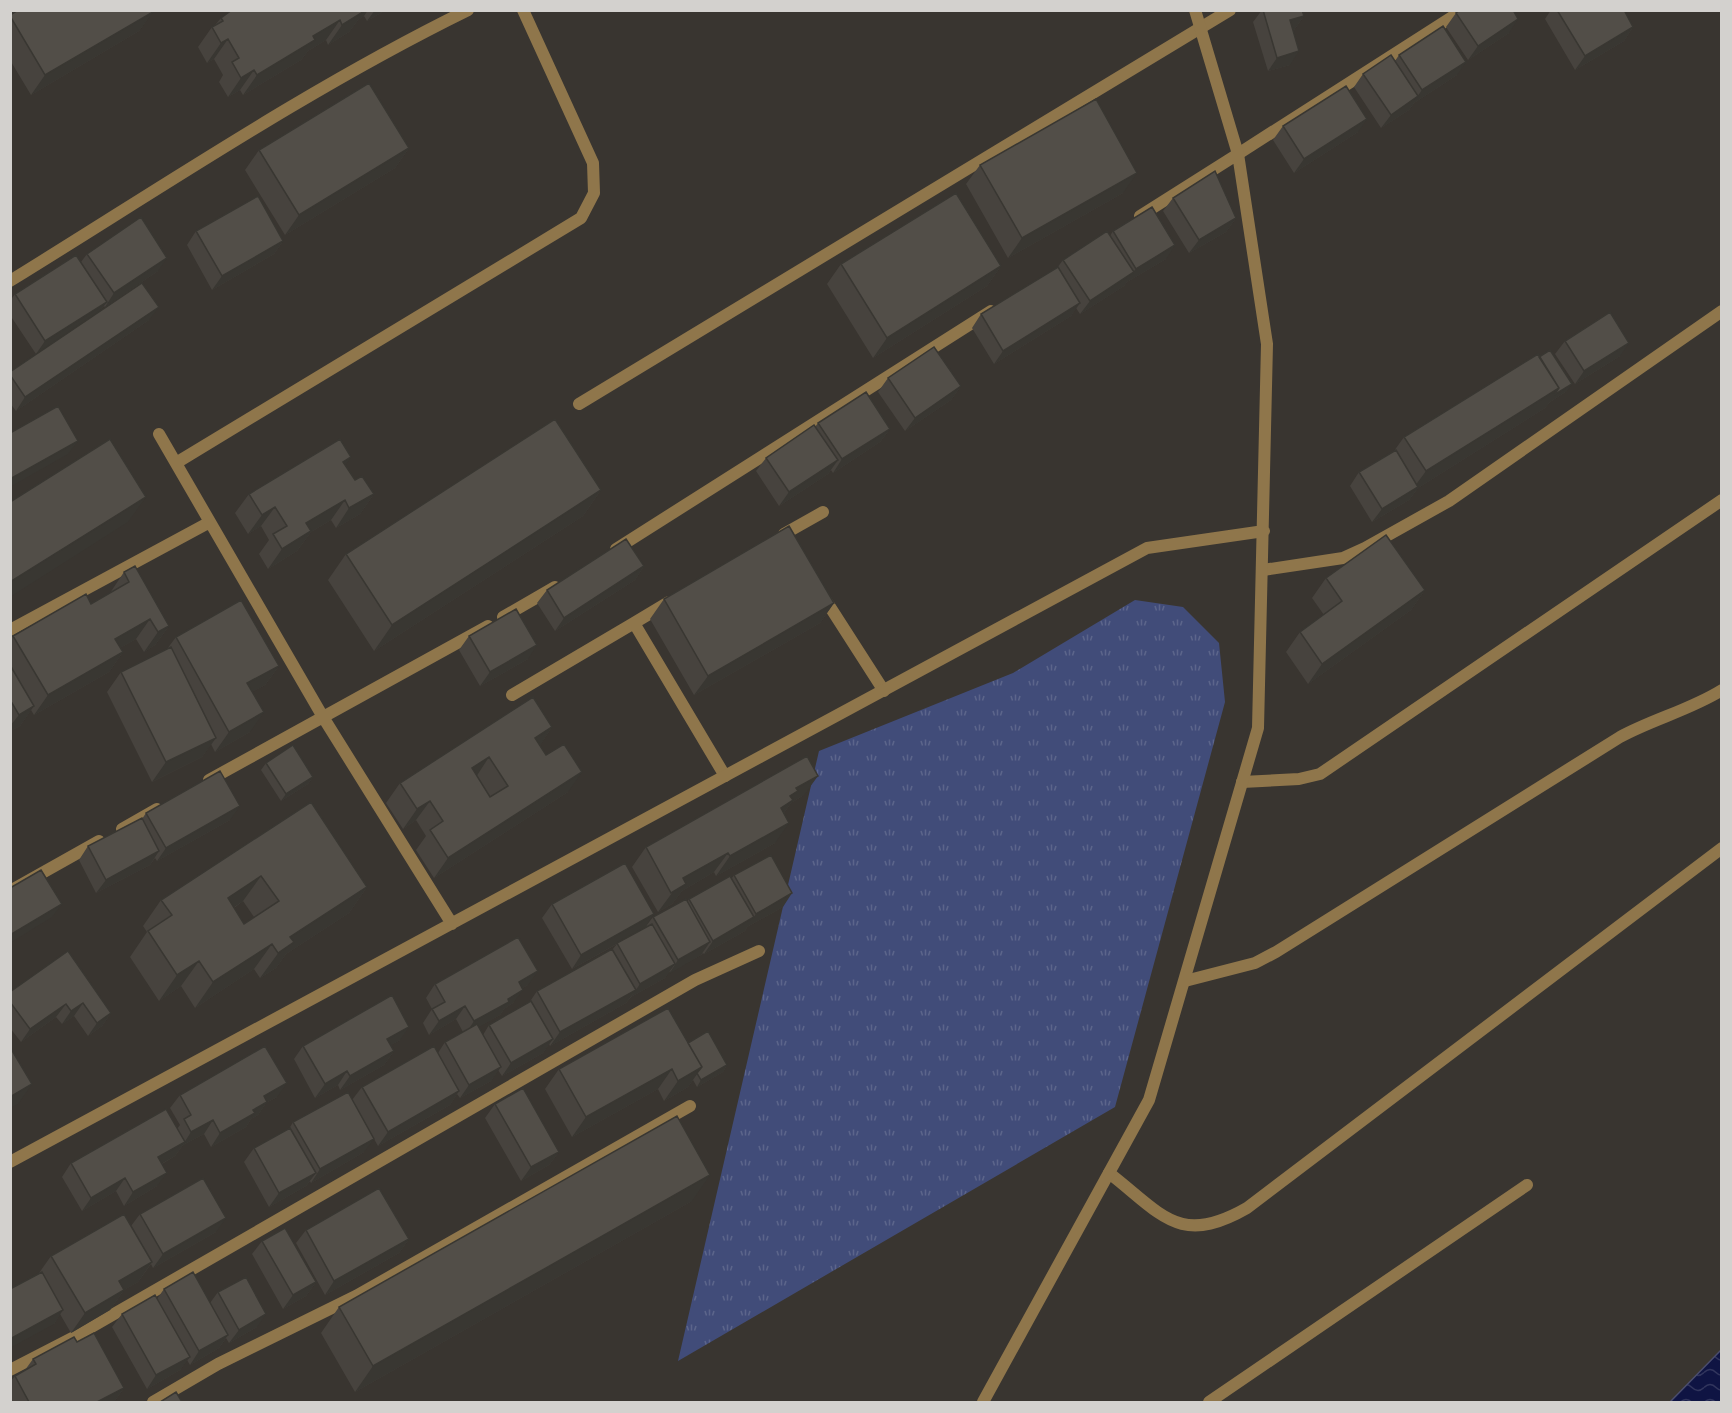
<svg xmlns="http://www.w3.org/2000/svg" width="1732" height="1413" viewBox="0 0 1732 1413" font-family="'Sofia Sans Condensed',sans-serif">
<defs>
<pattern id="grass-tufts" width="24" height="20" patternUnits="userSpaceOnUse" patternTransform="scale(1.5)"><rect width="24" height="20" fill="#414c79"/><path d="M3 7l-1-3M5 7V3M7 7l1-3M15 17l-1-3M17 17v-4M19 17l1-3" fill="none" stroke="#5c658b"/></pattern>
<pattern id="water-waves" width="16" height="10" patternUnits="userSpaceOnUse" patternTransform="scale(1.5)"><rect width="16" height="10" fill="#0f1443"/><path d="M0 5q4-4 8 0t8 0" fill="none" stroke="#31355d"/></pattern>
</defs>
<rect width="100%" height="100%" fill="#393530"/>
<path fill="url(#grass-tufts)" d="M1135,600L1183,607L1219,643L1225,702L1115,1107L678,1361L819,751L1013,673Z"/>
<path fill="url(#water-waves)" stroke="#4a4d6d" stroke-width="1.5" d="M1721,1350V1402H1670Z"/>
<g fill="none" stroke-linecap="round" stroke-linejoin="round">
<path stroke="#8f764b" stroke-width="12" d="M1238,154L1463,10
M579,404L1230,10
M784,534L823,512
M1263,570L1343,558L1365,548L1449,501L1722,311
M823,596L884,691
M669,602L634,623L725,776
M512,695L634,623
M1242,782L1299,779L1320,774L1722,500
M1185,981L1255,963L1276,952L1620,737C1653,719 1690,710 1722,690
M1109,1173C1162,1214 1179,1247 1247,1208L1722,848
M1209,1402L1527,1185"/>
<path stroke="#8f764b" stroke-width="12" d="M1140,216L1238,154
M10,281C161,188 309,88 468,10
M159,434L323,717L452,924
M176,463L581,218L594,193L593,163L523,10
M616,549L991,311
M503,617L555,587
M10,630L210,522
M209,780L488,626
M122,829L157,809
M10,891L99,841
M10,1162L1147,548L1264,531
M10,1370L74,1337L695,980L759,951
M153,1402L218,1364L356,1296L690,1106
M983,1402L1149,1100L1258,728L1267,344L1238,154L1195,10"/>
</g>
<path fill="#47433e" fill-rule="evenodd" d="M232,10H383L381,13L367,21L364,16L358,20L349,32L328,45L326,40L308,51L301,60L243,95L240,90L228,97L219,82L223,75L214,59L207,63L198,47L212,27L215,25L221,18Z
M1262,10H1302L1304,16L1294,30H1293L1290,65L1268,71L1253,22Z
M1551,10H1624L1633,27L1624,41L1575,70L1545,19Z
M153,11L139,31L31,95L10,60V15Z
M1456,13L1509,33L1468,60L1446,27Z
M1399,55L1457,75L1414,103L1409,110L1381,128L1354,87L1363,74L1395,61Z
M1283,126L1358,132L1294,173L1273,140Z
M409,148L395,168L285,235L245,170L259,150Z
M980,165L1123,193L1008,258L966,184Z
M1173,198L1236,218L1226,232L1189,253L1163,211Z
M196,231L283,241L274,254L212,290L187,245Z
M1113,231L1166,259L1127,282L1124,286L1080,314L1076,308L1071,316L994,364L972,328L981,314L1057,268L1063,260L1110,236Z
M87,254L158,271L105,307L104,306L99,312L149,320L16,411L10,403V372L56,341L36,354L10,315V301L15,294L81,262Z
M841,264L1001,266L987,286L873,358L827,284Z
M1565,341L1620,356L1575,384L1555,354Z
M888,378L961,386L951,400L905,431L878,392Z
M1567,391L1550,402L1545,408L1418,488L1409,500L1372,522L1350,486L1359,472L1394,451L1404,437Z
M818,423L890,429L880,442L833,473L831,470L828,474L779,506L756,471L766,458L815,427Z
M345,465L355,480L374,494L360,514L336,528L331,520L311,532L297,551L268,569L259,554L269,540L261,526L248,534L235,513L249,494Z
M601,490L583,516L374,651L328,580L346,554Z
M644,566L635,580L555,631L537,603L547,590Z
M124,572L169,626L155,645L144,652L136,639L120,648L123,652L109,672L34,715L31,710L20,726L10,731V640L13,636L91,604L110,593Z
M1326,578L1425,590L1411,610L1308,684L1286,652L1300,632L1324,615L1312,598Z
M664,599L834,603L820,623L694,695L650,619Z
M469,636L528,659L480,686L459,650Z
M176,637L279,666L265,685L252,692L250,732L215,752L211,744L202,757L152,782L107,692L121,672L167,649Z
M552,727L540,745L568,792L434,878L416,850L426,836L416,820L403,829L386,803L400,783Z
M266,763L313,777L308,784L281,801L261,770Z
M804,795L791,803L784,813L775,843L716,876L714,872L682,891L672,904L658,912L632,867L646,847Z
M311,802L367,887L349,913L286,954L276,968L260,978L254,969L195,1008L181,986L159,1001L130,957L147,932L143,926L161,900ZM243,901L254,917L244,924L234,908Z
M146,813L230,820L157,861L155,858L150,865L96,893L79,860L88,846L142,819Z
M734,875L783,907L747,927L745,931L704,954L703,953L701,955L668,973L665,978L631,997L626,1003L550,1046L549,1044L543,1053L502,1076L498,1070L491,1081L460,1098L457,1094L450,1105L378,1146L355,1105L364,1152L311,1183L310,1181L306,1186L269,1207L244,1162L254,1148L289,1129L293,1122L352,1100L362,1087L438,1053L445,1042L463,1032L456,1019L429,1035L423,1023L432,1009L426,998L435,984L528,985L522,988L513,1003L504,1009L500,1015L478,1027L483,1035L489,1025L529,1003L537,991L612,950L617,944L572,969L542,918L552,904L645,927L653,917L687,902L689,899L732,878Z
M68,951L111,1013L102,1026L88,1036L74,1016L62,1024L56,1017L21,1042L10,1028V992Z
M400,1040L391,1045L394,1051L384,1065L340,1090L338,1085L315,1098L294,1059L303,1046Z
M688,1043L727,1065L723,1072L697,1087L693,1080L688,1087L664,1101L658,1089L572,1137L545,1089L559,1069Z
M180,1095L277,1097L266,1103L258,1115L251,1119L246,1127L211,1147L204,1134L183,1145L175,1156L162,1164L157,1186L124,1206L116,1191L82,1211L62,1177L71,1163L177,1129L180,1125L170,1108Z
M495,1104L559,1152L549,1165L521,1181L485,1118Z
M692,1201L355,1392L321,1333L339,1307Z
M140,1214L216,1232L153,1268L151,1264L138,1282L124,1290L110,1310L71,1333L60,1314L54,1324L39,1273L51,1256L131,1226Z
M306,1230L409,1239L399,1253L325,1295L296,1243Z
M262,1241L316,1282L306,1296L283,1309L252,1254Z
M164,1289L210,1303L218,1292L257,1327L229,1343L226,1338L219,1348L190,1365L187,1360L180,1370L147,1389L112,1327L122,1314L157,1299Z
M77,1342L124,1388L114,1402H10V1382L15,1376L25,1370L33,1359Z"/>
<path fill="#393732" d="M357,10H368L364,16L358,20L349,32L328,45L342,25Z
M375,10H383L381,13L367,21Z
M153,12L139,31L31,95L45,75Z
M1304,16L1294,30L1281,33L1290,20Z
M1518,19L1509,33L1468,60L1478,46Z
M340,20L326,40L308,51L301,60L243,95L257,75L313,36Z
M1633,27L1624,41L1575,70L1585,56Z
M228,39L214,59L207,63L221,43Z
M1299,51L1290,65L1268,71L1277,58Z
M1466,62L1457,75L1414,103L1409,110L1381,128L1391,115L1417,97L1422,90Z
M254,70L240,90L228,97L241,78Z
M1367,119L1358,132L1294,173L1304,159Z
M409,148L395,168L285,235L299,215Z
M1137,173L1123,193L1008,258L1022,238Z
M1236,218L1226,232L1189,253L1199,240Z
M283,241L274,254L212,290L222,276Z
M1175,245L1166,259L1127,282L1124,286L1080,314L1090,301L1133,272L1136,269Z
M167,258L158,271L105,307L114,293Z
M1001,266L987,286L873,358L887,338Z
M107,302L97,315L36,354L45,341Z
M1080,303L1071,316L994,364L1003,351Z
M159,307L149,320L16,411L25,397Z
M1629,343L1620,356L1575,384L1584,371Z
M1572,384L1567,391L1550,402L1545,408L1418,488L1409,500L1372,522L1382,509L1412,490L1426,471L1559,388Z
M961,386L951,400L905,431L915,418Z
M890,429L880,442L833,473L842,459Z
M78,441L68,454L10,487V479Z
M351,457L337,477L343,462Z
M838,460L828,474L779,506L789,492Z
M601,490L583,516L374,651L392,625Z
M374,494L360,514L336,528L349,508Z
M146,497L128,522L10,597V582Z
M345,500L331,520L311,532L297,551L268,569L282,549L306,523Z
M275,507L261,526L248,534L262,515Z
M644,566L635,580L555,631L564,618Z
M1425,590L1411,610L1308,684L1322,664Z
M834,603L820,623L694,695L708,676Z
M150,619L136,639L101,659L115,639Z
M169,626L155,645L144,652L158,632Z
M537,645L528,659L480,686L490,672Z
M123,652L109,672L34,715L48,695Z
M279,666L265,685L233,703L247,683Z
M34,706L20,726L10,731V726L19,715Z
M264,712L250,732L215,752L229,732Z
M552,727L539,747L535,738Z
M216,738L202,757L152,782L166,762Z
M489,757L476,777L472,768Z
M582,772L568,792L434,878L448,858Z
M818,776L804,795L791,803L779,820L781,808L796,788Z
M313,777L308,784L281,801L286,794Z
M430,801L416,820L403,829L417,809Z
M240,806L230,820L157,861L166,848Z
M789,823L775,843L716,876L730,856Z
M159,851L150,865L96,893L106,880Z
M728,853L714,872L682,891L672,904L658,912L683,878Z
M261,876L243,901L210,924L228,898Z
M367,887L349,913L286,954L276,968L260,978L290,937Z
M792,893L783,907L747,927L745,931L704,954L713,941L754,917L756,914Z
M62,904L52,917L10,943V935Z
M654,914L645,928L572,969L581,955Z
M710,942L701,955L669,974L678,960Z
M272,944L254,969L195,1008L213,982Z
M199,961L181,986L159,1001L177,975Z
M675,964L665,978L631,997L640,984Z
M538,971L528,985L509,995L519,982Z
M523,990L513,1003L504,1009L500,1015L465,1035L474,1021L508,999Z
M636,990L626,1003L550,1046L560,1032Z
M83,1003L74,1016L62,1024L71,1011Z
M66,1004L56,1017L21,1042L30,1029Z
M465,1006L456,1019L429,1035L439,1021Z
M111,1013L102,1026L88,1036L97,1023Z
M409,1027L400,1040L378,1053L387,1039Z
M553,1039L543,1053L502,1076L511,1063Z
M394,1051L384,1065L340,1090L350,1076Z
M727,1065L723,1072L697,1087L701,1080Z
M501,1067L491,1081L460,1098L469,1085Z
M702,1067L688,1087L664,1101L678,1081Z
M672,1069L658,1089L572,1137L586,1117Z
M347,1071L338,1085L315,1098L325,1084Z
M287,1083L277,1097L266,1103L258,1115L251,1119L246,1127L211,1147L220,1133L264,1096Z
M32,1084L18,1104L10,1108V1097Z
M459,1091L450,1105L378,1146L388,1132Z
M213,1120L204,1134L183,1145L175,1156L149,1171L158,1157L184,1143L191,1132Z
M374,1139L364,1152L311,1183L320,1169Z
M559,1152L549,1165L521,1181L531,1167Z
M167,1173L157,1186L124,1206L133,1192Z
M316,1173L306,1186L269,1207L279,1193Z
M710,1175L692,1201L355,1392L373,1366Z
M125,1178L116,1191L82,1211L91,1198Z
M226,1218L216,1232L153,1268L163,1254Z
M409,1239L399,1253L325,1295L334,1281Z
M152,1262L138,1282L105,1301L119,1281Z
M316,1282L306,1296L283,1309L293,1295Z
M124,1290L110,1310L71,1333L85,1313Z
M63,1310L54,1324L10,1348V1339Z
M266,1314L257,1327L229,1343L239,1330Z
M228,1335L219,1348L190,1365L199,1351Z
M190,1357L180,1370L147,1389L156,1375Z
M124,1388L114,1402H97Z"/>
<path fill="#524e48" stroke="#393732" stroke-width="1.5" fill-rule="evenodd" d="M18,10H152L153,12L45,75L10,16V15Z
M232,10H362L363,12L342,25L340,20L313,36L315,40L257,75L254,70L241,78L232,62L239,58L228,39L221,43L212,27L223,21L221,18Z
M1263,10H1302L1304,16L1290,20L1299,51L1277,58Z
M1460,10H1513L1518,19L1478,46L1456,13Z
M1557,10H1624L1633,27L1585,56Z
M1443,26L1466,62L1422,90L1399,55Z
M1391,55L1418,96L1391,115L1363,74Z
M369,83L409,148L299,215L259,150Z
M1346,86L1367,119L1304,159L1283,126Z
M1096,99L1137,173L1022,238L980,165Z
M1215,171L1236,218L1199,240L1173,198Z
M956,193L1001,266L887,338L841,264Z
M258,196L283,241L222,276L196,231Z
M1152,207L1175,245L1136,269L1113,231Z
M141,217L167,258L114,293L87,254Z
M1107,231L1134,272L1090,301L1063,260Z
M76,255L107,302L45,341L15,294Z
M1058,267L1080,303L1003,351L981,314Z
M142,283L159,307L25,397L10,375V372Z
M1610,312L1629,343L1584,371L1565,341Z
M934,347L961,386L915,418L888,378Z
M1550,350L1572,384L1554,395L1559,388L1539,357Z
M1538,354L1559,388L1426,471L1404,437Z
M866,392L890,429L842,459L818,423Z
M58,406L78,441L10,479V433Z
M555,419L601,490L392,625L346,554Z
M814,425L838,460L789,492L766,458Z
M110,439L146,497L10,582V502Z
M340,439L351,457L343,462L355,480L362,476L374,494L349,508L345,500L306,523L311,531L282,549L273,534L287,526L275,507L262,515L249,494Z
M1396,450L1418,487L1382,509L1359,472Z
M789,526L834,603L708,676L664,599Z
M1386,535L1425,590L1322,664L1300,632L1342,601L1326,578Z
M626,539L644,566L564,618L547,590Z
M135,566L169,626L158,632L150,619L115,639L123,652L48,695L13,636L86,594L91,604L129,582L124,572Z
M241,600L279,666L247,683L264,712L229,732L176,637Z
M516,609L537,645L490,672L469,636Z
M171,647L216,738L166,762L121,672Z
M10,665L34,706L19,715L12,703L10,704Z
M533,697L552,727L535,738L546,755L564,744L582,772L448,858L430,830L443,821L430,801L417,809L400,783ZM489,757L508,786L490,797L472,768Z
M293,745L313,777L286,794L266,763Z
M807,756L818,776L796,788L798,791L790,796L793,800L781,808L789,823L730,856L728,853L683,878L686,884L671,893L646,847Z
M220,771L240,806L166,848L146,813Z
M311,802L367,887L290,937L294,942L278,953L272,944L213,982L199,961L177,975L148,931L172,915L161,900ZM261,876L279,901L244,924L228,898Z
M142,818L159,851L106,880L88,846Z
M771,855L792,893L756,914L734,875Z
M625,863L654,914L581,955L552,904Z
M41,870L62,904L10,935V888Z
M730,876L754,917L713,941L689,899Z
M686,899L710,942L678,960L653,917Z
M652,924L675,964L640,984L617,943Z
M518,937L538,971L519,982L523,990L508,999L509,1002L474,1021L465,1006L439,1021L432,1009L445,1002L435,984Z
M612,949L636,990L560,1032L537,991Z
M68,951L111,1013L97,1023L83,1003L71,1011L66,1004L30,1029L10,1002V992Z
M392,995L409,1027L387,1039L394,1051L350,1076L347,1071L325,1084L303,1046Z
M531,1001L553,1039L511,1063L489,1025Z
M668,1008L702,1067L678,1081L672,1069L586,1117L559,1069Z
M477,1024L501,1067L469,1085L445,1042Z
M708,1031L727,1065L701,1080L697,1073L702,1067L688,1043Z
M265,1046L287,1083L264,1096L267,1102L253,1110L255,1113L220,1133L213,1120L191,1132L184,1119L191,1115L180,1095Z
M434,1046L459,1091L388,1132L362,1087Z
M10,1047L32,1084L10,1097Z
M523,1088L559,1152L531,1167L495,1104Z
M348,1092L374,1139L320,1169L293,1122Z
M166,1109L185,1142L158,1157L167,1173L133,1192L125,1178L91,1198L71,1163Z
M677,1116L710,1175L373,1366L339,1307Z
M290,1128L316,1173L279,1193L254,1148Z
M203,1178L226,1218L163,1254L140,1214Z
M379,1188L409,1239L334,1281L306,1230Z
M124,1214L152,1262L119,1281L124,1290L85,1313L51,1256Z
M285,1228L316,1282L293,1295L262,1241Z
M42,1272L63,1310L10,1339V1289Z
M193,1272L228,1335L199,1351L164,1289Z
M246,1277L266,1314L239,1330L218,1292Z
M155,1295L190,1357L156,1375L122,1314Z
M94,1333L124,1388L97,1402H29L15,1376L36,1364L33,1359L74,1337L77,1342Z
M176,1392L182,1402H160Z"/>
<rect width="1732" height="1413" fill="none" stroke="#d3d1ce" stroke-width="24"/>
</svg>
